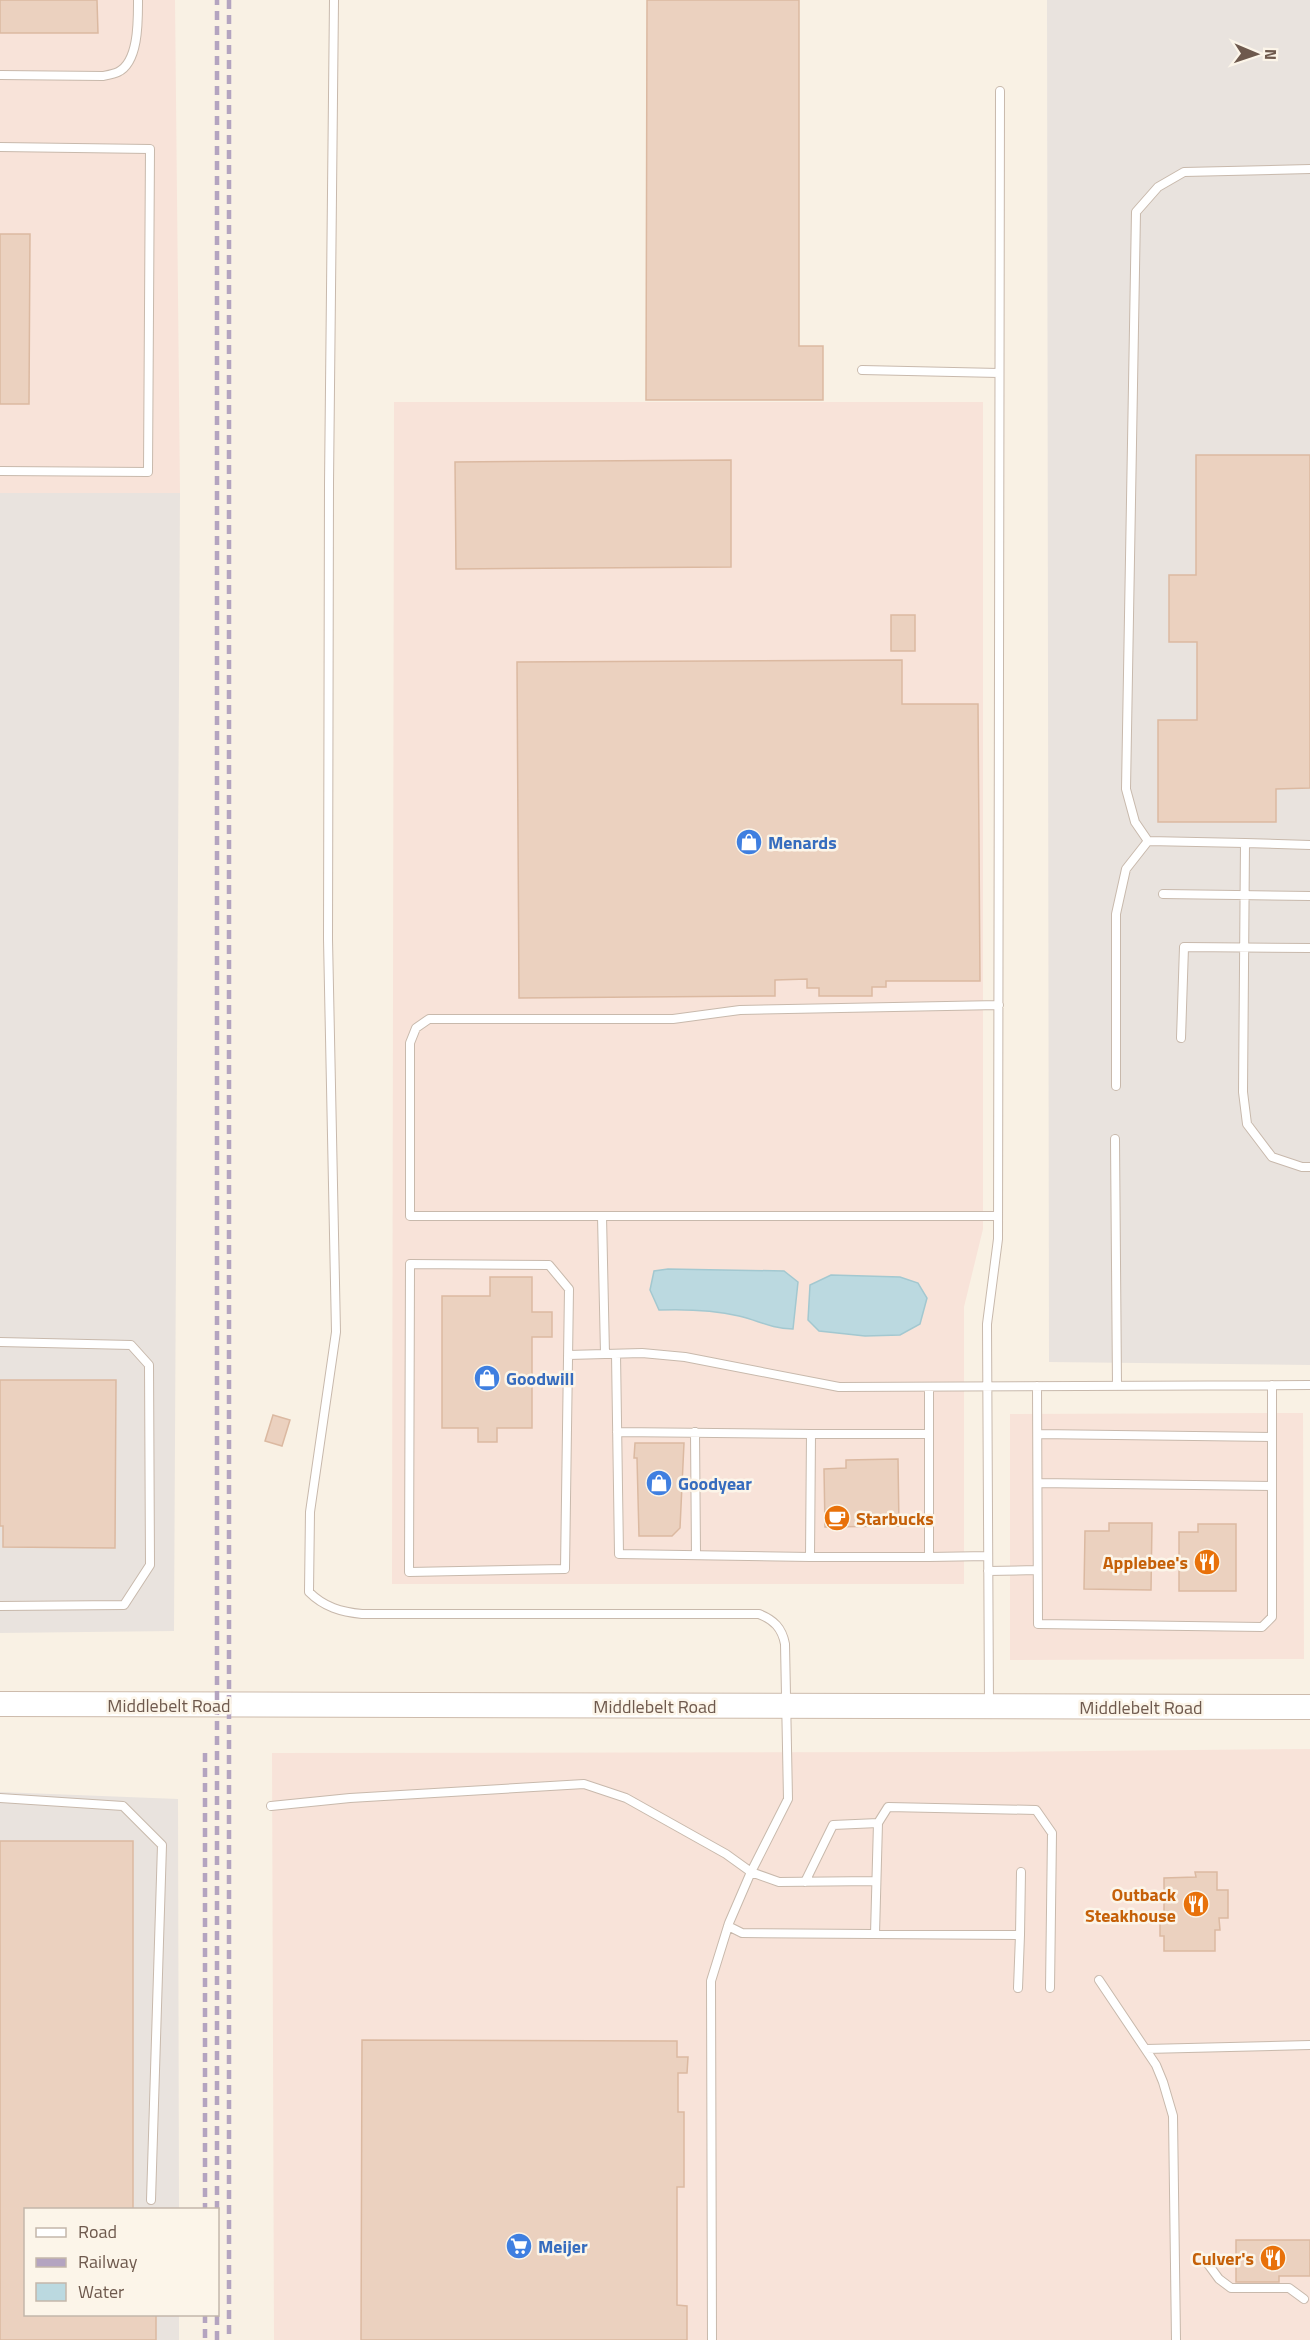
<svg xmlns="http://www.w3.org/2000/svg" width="1310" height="2340" viewBox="0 0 1310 2340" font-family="'Titillium Web',sans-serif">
<rect width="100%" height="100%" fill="#f9f1e4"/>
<path fill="#f8e3d9" d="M0,0H175L180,493H0Z
M394,402H983V1229L964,1307V1584H392Z
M1303,1413L1304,1659L1010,1660V1414Z
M1310,1749V2340H274L272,1753L985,1752Z"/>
<path fill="#e9e3de" d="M1047,0H1310V1365L1049,1362Z
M0,493H180L174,1631L0,1633Z
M0,1792L178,1799L179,2209L26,2210V2314L179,2315V2340H0Z"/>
<path fill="#bbd9e0" stroke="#a3c8d0" stroke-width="1.5" d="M668,1269L784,1271L798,1282L793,1329C769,1328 760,1321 739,1316C713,1310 686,1309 659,1310L650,1290L654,1271Z
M831,1275L900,1277L918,1283L927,1298L920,1324L900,1335L865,1336L819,1331L808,1320L810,1285Z"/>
<path fill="#ebd1bf" stroke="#dbb9a1" stroke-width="1.5" d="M0,0H97L98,33H0Z
M647,0H799V346H823V400H646Z
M0,234H30L29,404H0Z
M1196,455H1310V788L1276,789V822H1158V720H1197V642H1169V575H1196Z
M731,460V567L456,569L455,462Z
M891,615H915V651H891Z
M902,660V704H978L980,981H886V987H872V996H819V988H807V979L775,980V996L519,998L517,662Z
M490,1277H532V1312H552V1337H532V1428H497V1442H478V1428H442V1296H490Z
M0,1380H116L115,1548L3,1547V1526H0Z
M273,1415L290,1420L282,1446L265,1441Z
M635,1443H684L680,1528L672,1536H639L637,1458H634Z
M898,1459L899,1526L825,1527L824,1469L846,1468V1460Z
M1109,1523H1152L1151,1590L1084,1589L1085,1531H1109Z
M1198,1524H1236V1591H1179V1532H1198Z
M0,1841H133V2210H26V2314H156V2340H0Z
M1195,1872H1217V1890H1228V1918H1219L1220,1930H1215V1951H1164V1936H1160V1918H1164V1878L1196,1877Z
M362,2040L677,2041V2057H688L687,2073H678V2112H684V2187H677V2305L687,2306V2340H361Z
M1236,2240H1310V2276H1279V2282H1236Z"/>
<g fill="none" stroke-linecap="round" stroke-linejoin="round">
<defs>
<path id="service" d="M334,0L329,484L328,939L336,1332L310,1512L309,1592C324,1607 341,1612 362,1614H759C774,1620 782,1628 785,1644L788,1799L751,1872L729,1923L711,1981L712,2340
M0,75L103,76C108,75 114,74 118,72C139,62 138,20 138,0
M0,147L150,149L148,472L0,471
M1310,169L1184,172L1158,187L1136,212L1126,789L1135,822L1148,841L1245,843L1243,1092L1247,1124L1272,1157L1302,1167H1310
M862,370L999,373
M1245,843L1310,845
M1163,894L1310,896
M1181,1038L1184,947L1310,948
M1116,1086V914L1126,869L1148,841
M1115,1139L1117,1386
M602,1216L605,1354
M998,1216H410V1043L416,1028L429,1019H673L740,1010L999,1005
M410,1264L549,1265L569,1289L565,1569L409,1572Z
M0,1342L131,1345L149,1365L150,1565L124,1605L0,1606
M616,1354L619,1554L810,1557
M568,1355L642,1353L685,1357L839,1387L1310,1385
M1037,1386L1038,1624L1262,1627L1272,1617V1385
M929,1387V1557L988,1556
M617,1432L811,1434
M695,1432L696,1554
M1038,1434L1272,1437
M1038,1483L1272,1486
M929,1557H810L811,1434H929
M988,1571L1037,1570
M989,1705L987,1324L998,1239L1000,91
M0,1798L123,1806L162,1845L151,2200
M271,1806L350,1798L584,1784L626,1798L726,1854L751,1872L779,1882L876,1881
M805,1882L833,1825L878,1823
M728,1926L742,1933L1020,1935L1018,1988
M875,1934L878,1823L888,1807L1036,1810L1052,1833L1050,1988
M1020,1935L1021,1872
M1099,1980L1156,2065L1163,2082L1173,2116L1176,2340
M1146,2049L1310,2045
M1208,2264L1219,2279L1231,2288H1289L1304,2299"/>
<path id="secondary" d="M0,1704L1310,1707"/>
</defs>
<use href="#service" stroke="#c8b9ac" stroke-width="10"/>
<use href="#secondary" stroke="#cdbbac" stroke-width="26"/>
<use href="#service" stroke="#fff" stroke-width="8"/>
<use href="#secondary" stroke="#fff" stroke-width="24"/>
<path stroke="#b4a4c0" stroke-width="4.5" stroke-dasharray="9 6" stroke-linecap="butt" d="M229,0V2340
M205,1753V2210
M217,2210V0
M205,2314V2340
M217,2340V2314"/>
</g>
<defs>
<symbol id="shop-disc" viewBox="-11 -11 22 22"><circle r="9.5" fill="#3f7fe0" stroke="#fcf5e9"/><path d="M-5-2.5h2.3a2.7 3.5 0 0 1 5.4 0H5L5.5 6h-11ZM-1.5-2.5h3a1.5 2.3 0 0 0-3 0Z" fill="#fff"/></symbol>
<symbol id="cafe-disc" viewBox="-11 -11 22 22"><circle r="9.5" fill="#e8710a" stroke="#fcf5e9"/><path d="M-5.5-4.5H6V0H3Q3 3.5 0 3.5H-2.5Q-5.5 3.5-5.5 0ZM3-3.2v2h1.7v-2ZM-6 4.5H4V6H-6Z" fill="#fff"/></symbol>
<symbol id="restaurant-disc" viewBox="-11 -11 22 22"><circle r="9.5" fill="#e8710a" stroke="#fcf5e9"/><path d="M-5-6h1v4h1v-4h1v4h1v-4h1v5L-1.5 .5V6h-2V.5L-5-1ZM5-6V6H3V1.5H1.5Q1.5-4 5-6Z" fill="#fff"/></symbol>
<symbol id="supermarket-disc" viewBox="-11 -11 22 22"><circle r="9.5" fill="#3f7fe0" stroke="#fcf5e9"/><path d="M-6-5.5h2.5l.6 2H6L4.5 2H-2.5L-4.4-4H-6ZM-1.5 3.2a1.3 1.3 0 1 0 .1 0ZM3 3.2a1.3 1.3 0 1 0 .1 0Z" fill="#fff"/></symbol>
</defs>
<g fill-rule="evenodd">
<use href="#shop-disc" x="734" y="827" width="30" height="30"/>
<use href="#shop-disc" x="472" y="1363" width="30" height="30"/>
<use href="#shop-disc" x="644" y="1468" width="30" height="30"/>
<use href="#cafe-disc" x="822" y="1503" width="30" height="30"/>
<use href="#restaurant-disc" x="1192" y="1547" width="30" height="30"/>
<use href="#restaurant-disc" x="1181" y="1889" width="30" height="30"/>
<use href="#supermarket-disc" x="504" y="2231" width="30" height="30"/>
<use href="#restaurant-disc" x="1258" y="2243" width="30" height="30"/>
</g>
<g text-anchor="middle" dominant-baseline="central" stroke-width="5" stroke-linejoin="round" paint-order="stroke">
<g font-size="18" font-weight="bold" fill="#366cbe" stroke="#fcf5e9" text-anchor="start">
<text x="768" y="842">Menards</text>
<text x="506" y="1378">Goodwill</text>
<text x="678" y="1483">Goodyear</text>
<text x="538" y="2246">Meijer</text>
</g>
<g font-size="18" font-weight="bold" fill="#c56008" stroke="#fcf5e9" text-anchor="end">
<text x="856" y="1518" text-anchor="start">Starbucks</text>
<text x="1188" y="1562">Applebee's</text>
<text x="1176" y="1894">Outback<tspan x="1176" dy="21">Steakhouse</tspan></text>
<text x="1254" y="2258">Culver's</text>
</g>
<g font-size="18" fill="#6e594d" stroke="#fcf5e9">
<text x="169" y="1705">Middlebelt Road</text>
<text x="655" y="1706">Middlebelt Road</text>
<text x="1141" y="1707">Middlebelt Road</text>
</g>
</g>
<rect x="24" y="2208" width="195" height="108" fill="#fcf5e9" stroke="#c3b7ab" stroke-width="1.5"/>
<rect x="36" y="2228" width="30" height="9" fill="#ffffff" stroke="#c3b7ab" stroke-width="1.5"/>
<text x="78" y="2238" font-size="18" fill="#6e594d">Road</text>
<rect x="36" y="2258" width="30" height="9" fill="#b4a4c0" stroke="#c3b7ab" stroke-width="1.5"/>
<text x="78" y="2268" font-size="18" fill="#6e594d">Railway</text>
<rect x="36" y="2283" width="30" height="18" fill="#bbd9e0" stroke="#c3b7ab" stroke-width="1.5"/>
<text x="78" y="2298" font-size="18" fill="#6e594d">Water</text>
<g transform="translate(1256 54) rotate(92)" stroke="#fcf5e9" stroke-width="4.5" paint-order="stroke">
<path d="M0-4.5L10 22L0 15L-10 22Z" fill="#6e594d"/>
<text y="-9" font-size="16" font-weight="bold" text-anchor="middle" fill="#6e594d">N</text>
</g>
</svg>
